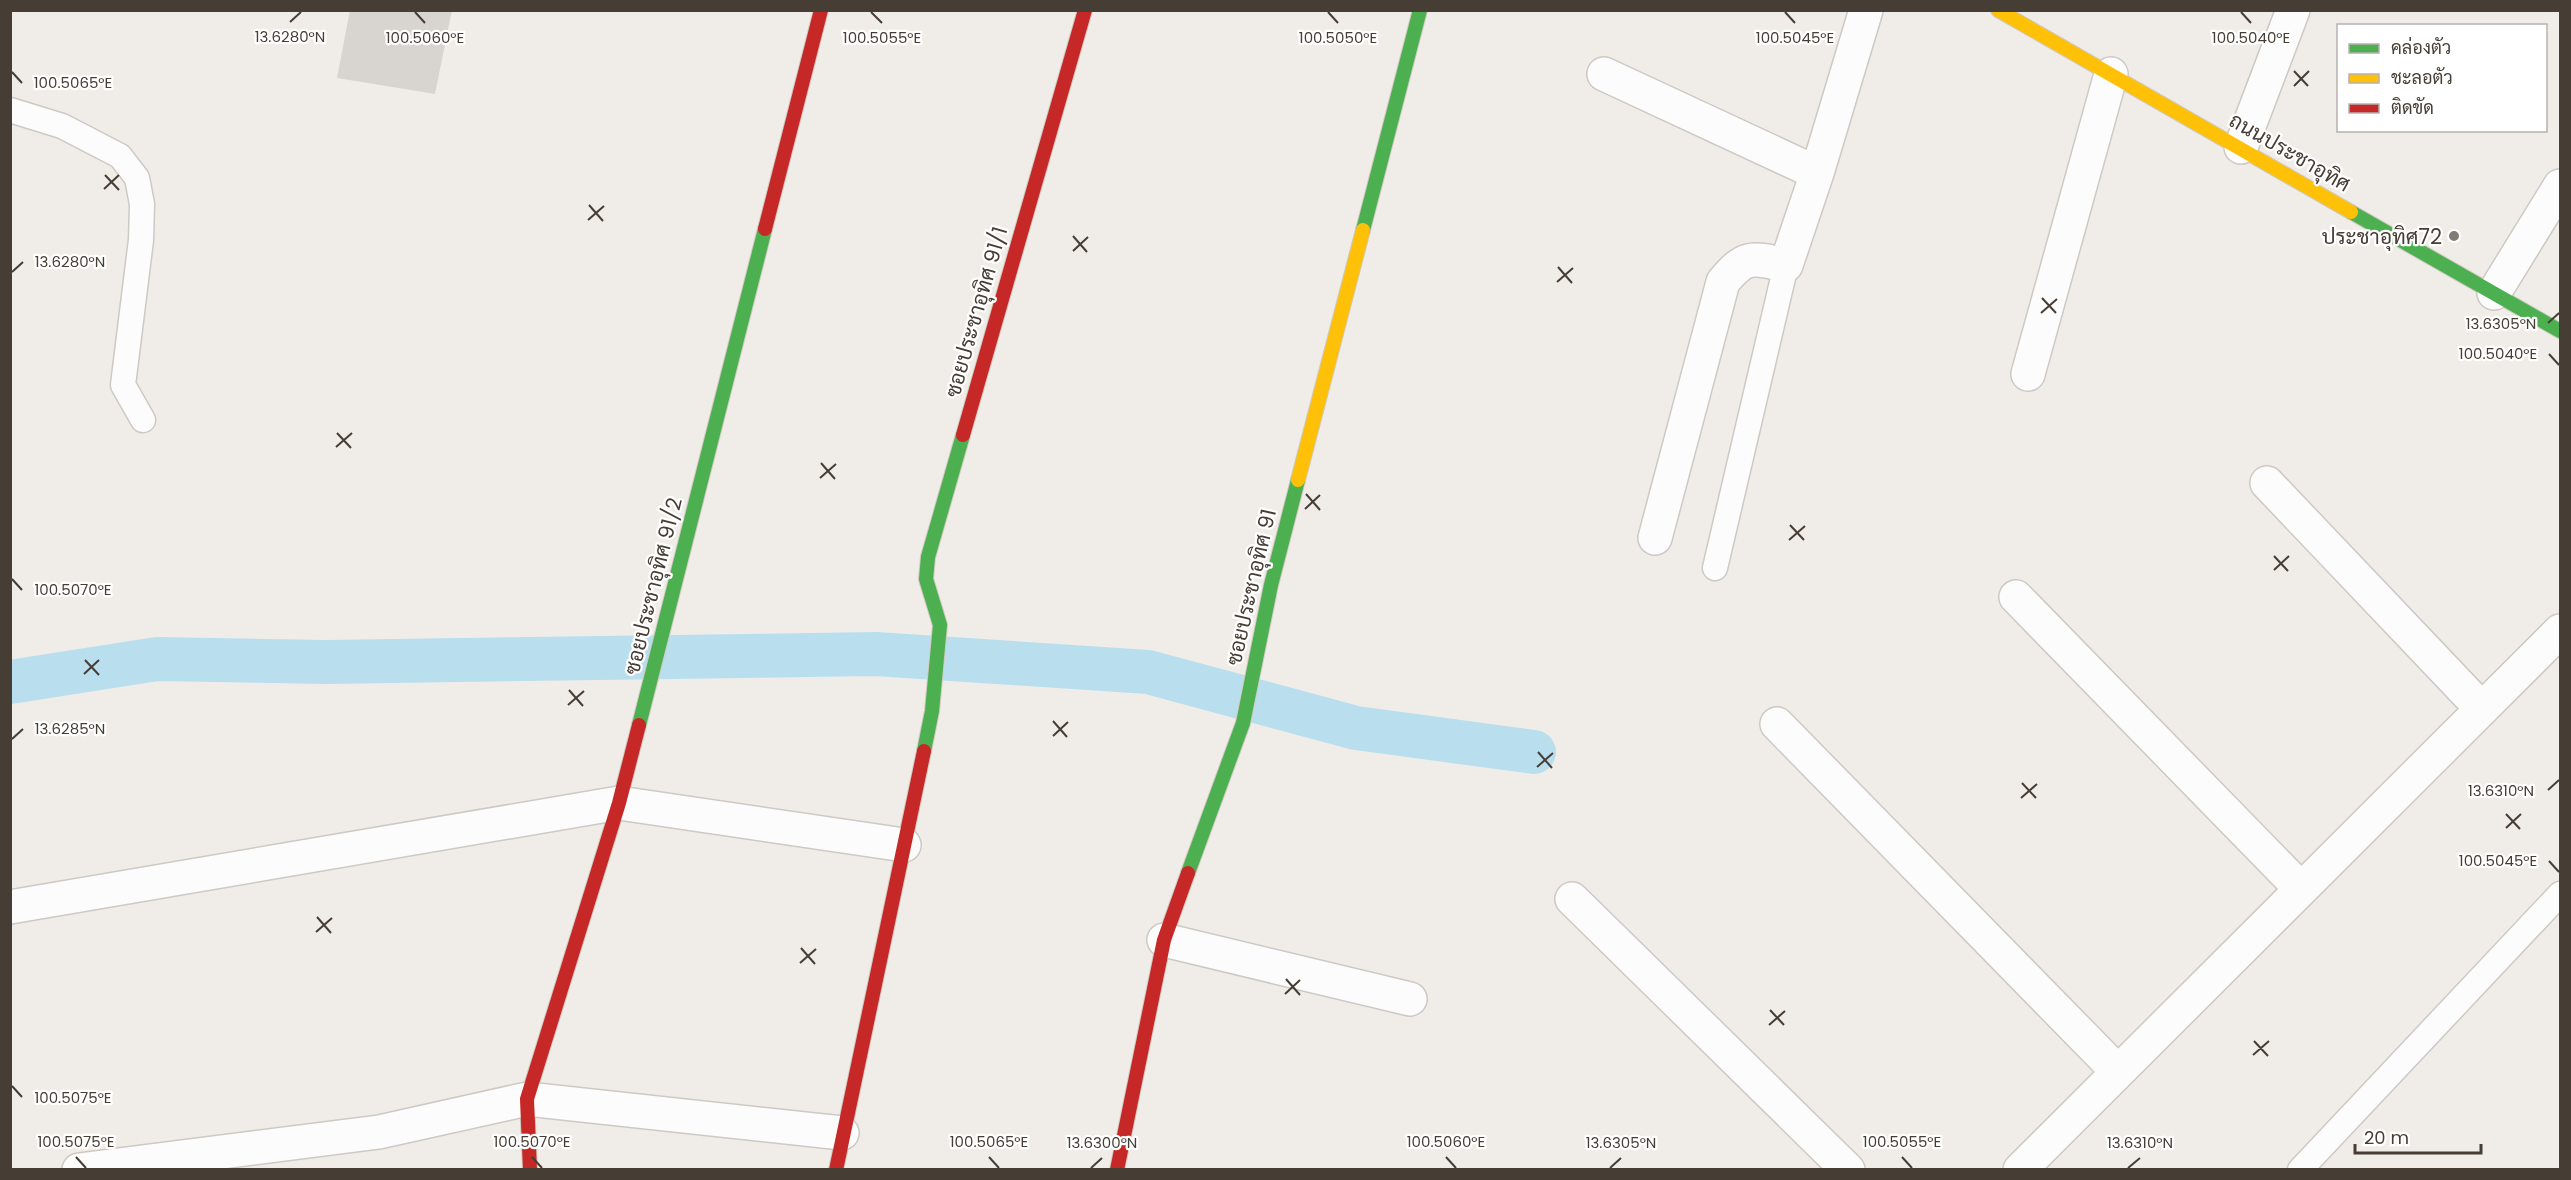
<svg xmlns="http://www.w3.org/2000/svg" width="2571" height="1180" viewBox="0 0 2571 1180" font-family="Poppins,Sarabun,sans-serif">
<rect width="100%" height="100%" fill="#f0ede9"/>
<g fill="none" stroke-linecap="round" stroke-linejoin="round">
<path stroke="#b9dfef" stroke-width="44" d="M10,682L157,659L326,662L876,654L1148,672L1356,728L1534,752"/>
</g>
<path fill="#d8d4d0" d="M350,10H452L435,94L337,78Z"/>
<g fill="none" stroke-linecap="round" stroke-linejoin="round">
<defs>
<path id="lane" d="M10,110L62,126L120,156L137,178L142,204L141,240L123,385L143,420
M1715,568L1786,265
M2300,1170L2560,894"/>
<path id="street" d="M1604,74L1817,173
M2241,147L2293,10
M2494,293L2560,186
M2028,374L2111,74
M2267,483L2482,709
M1655,538L1723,282C1746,254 1752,258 1786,265L1817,173L1866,10
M2016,597L2301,889
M1777,724L2118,1072
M1572,899L1848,1170
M10,907L619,803L904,845
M1164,940L1410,999
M79,1170L379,1132L527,1099L842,1133
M2020,1170L2560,631"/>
<path id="fast" d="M2351,212L2560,331
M1363,230L1420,10
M639,725L765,229
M924,751L932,711L940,625L926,579L928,557L963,435
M1188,873L1243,723L1271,585L1298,480"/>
<path id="slow" d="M1998,10L2351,212
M1298,480L1363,230"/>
<path id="jam" d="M765,229L821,10
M963,435L1085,10
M530,1170L527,1099L619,803L639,725
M836,1170L924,751
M1117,1170L1164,940L1188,873"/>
</defs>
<use href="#lane" stroke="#cdc9c5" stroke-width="27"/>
<use href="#street" stroke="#cdc9c5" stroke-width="36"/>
<use href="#fast" stroke="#d0c9c0" stroke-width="16"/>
<use href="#slow" stroke="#d0c9c0" stroke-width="16"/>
<use href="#jam" stroke="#d0c9c0" stroke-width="16"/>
<use href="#lane" stroke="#fdfcfc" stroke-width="24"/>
<use href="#street" stroke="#fdfcfc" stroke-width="33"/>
<use href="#fast" stroke="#4caf50" stroke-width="14"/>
<use href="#slow" stroke="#ffc107" stroke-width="14"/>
<use href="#jam" stroke="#c62828" stroke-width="14"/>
</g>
<path fill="none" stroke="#463d35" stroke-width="2" d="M415,12L425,23M871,12L882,23M1328,12L1338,23M1785,12L1795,23M2241,12L2251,23M290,22L301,12M2294,71L2308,86M12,72L22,83M2294,86L2309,71M105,175L119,190M104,189L119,175M589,205L603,221M588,220L604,206M1073,236L1087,252M1073,251L1088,237M1558,267L1572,283M12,272L23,262M1557,282L1573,268M2042,298L2056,313M2041,313L2057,299M2548,323L2559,313M2549,354L2559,365M337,433L351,448M336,447L352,433M821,463L835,479M820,478L836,464M1306,494L1320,510M1305,509L1320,495M1790,525L1804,540M1789,540L1805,526M2274,556L2288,571M2274,570L2289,556M12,579L22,590M85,660L99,675M84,674L99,660M569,690L583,706M568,705L584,691M1053,721L1067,737M1053,736L1068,722M12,739L23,729M1538,752L1552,768M1537,767L1553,753M2022,783L2036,798M2548,790L2559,780M2021,798L2037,784M2506,814L2520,829M2506,828L2521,814M2549,861L2559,872M317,917L331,933M316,932L332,918M801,948L815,964M800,963L816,949M1286,979L1300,995M1285,994L1300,980M1770,1010L1784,1025M1769,1025L1785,1011M2254,1041L2268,1056M2253,1055L2269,1041M12,1086L22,1097M76,1157L86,1168M532,1157L542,1168M989,1157L999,1168M1446,1157L1456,1168M1902,1157L1912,1168M1091,1168L1102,1158M1610,1168L1621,1158M2128,1168L2140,1158"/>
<circle fill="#827b74" stroke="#fff" stroke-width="2" cx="2454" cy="236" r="6"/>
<g text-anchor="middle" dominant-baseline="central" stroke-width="4.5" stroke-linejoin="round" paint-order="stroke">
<g font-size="21" fill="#463d35" stroke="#fff">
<text transform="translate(2290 152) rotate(30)">ถนนประชาอุทิศ</text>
<text transform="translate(976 312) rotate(-74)">ซอยประชาอุทิศ 91/1</text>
<text transform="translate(653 586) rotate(-76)">ซอยประชาอุทิศ 91/2</text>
<text transform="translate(1251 587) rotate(-77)">ซอยประชาอุทิศ 91</text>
</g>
<g font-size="21" fill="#463d35" stroke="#fff" text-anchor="end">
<text x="2442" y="236">ประชาอุทิศ72</text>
</g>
</g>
<g font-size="15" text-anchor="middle" fill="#463d35" stroke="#fff" stroke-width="4.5" stroke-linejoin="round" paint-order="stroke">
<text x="290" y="42">13.6280°N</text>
<text x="425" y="43">100.5060°E</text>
<text x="882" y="43">100.5055°E</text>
<text x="1338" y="43">100.5050°E</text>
<text x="1795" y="43">100.5045°E</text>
<text x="2251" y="43">100.5040°E</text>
<text x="73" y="88">100.5065°E</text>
<text x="70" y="267">13.6280°N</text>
<text x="2501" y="329">13.6305°N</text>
<text x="2498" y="359">100.5040°E</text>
<text x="73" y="595">100.5070°E</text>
<text x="70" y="734">13.6285°N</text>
<text x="2501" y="796">13.6310°N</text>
<text x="2498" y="866">100.5045°E</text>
<text x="73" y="1103">100.5075°E</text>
<text x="76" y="1147">100.5075°E</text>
<text x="532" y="1147">100.5070°E</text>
<text x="989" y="1147">100.5065°E</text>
<text x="1446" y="1147">100.5060°E</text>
<text x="1902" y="1147">100.5055°E</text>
<text x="1102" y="1148">13.6300°N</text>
<text x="1621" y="1148">13.6305°N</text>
<text x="2140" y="1148">13.6310°N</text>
</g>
<rect width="2571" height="1180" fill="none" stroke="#463d35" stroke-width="24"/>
<rect x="2337" y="24" width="210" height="108" fill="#ffffff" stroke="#b5b1ae" stroke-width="1.5"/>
<rect x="2349" y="44" width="30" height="9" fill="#4caf50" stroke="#b5b1ae" stroke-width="1.5"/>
<text x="2391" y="54" font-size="18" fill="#463d35">คล่องตัว</text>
<rect x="2349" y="74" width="30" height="9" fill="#ffc107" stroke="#b5b1ae" stroke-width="1.5"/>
<text x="2391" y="84" font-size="18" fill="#463d35">ชะลอตัว</text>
<rect x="2349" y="104" width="30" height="9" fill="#c62828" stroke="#b5b1ae" stroke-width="1.5"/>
<text x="2391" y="114" font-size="18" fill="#463d35">ติดขัด</text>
<path d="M2355 1144v9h126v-9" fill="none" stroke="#463d35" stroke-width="3"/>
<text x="2364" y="1144" font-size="18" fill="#463d35" stroke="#ffffff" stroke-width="4.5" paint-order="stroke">20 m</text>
</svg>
